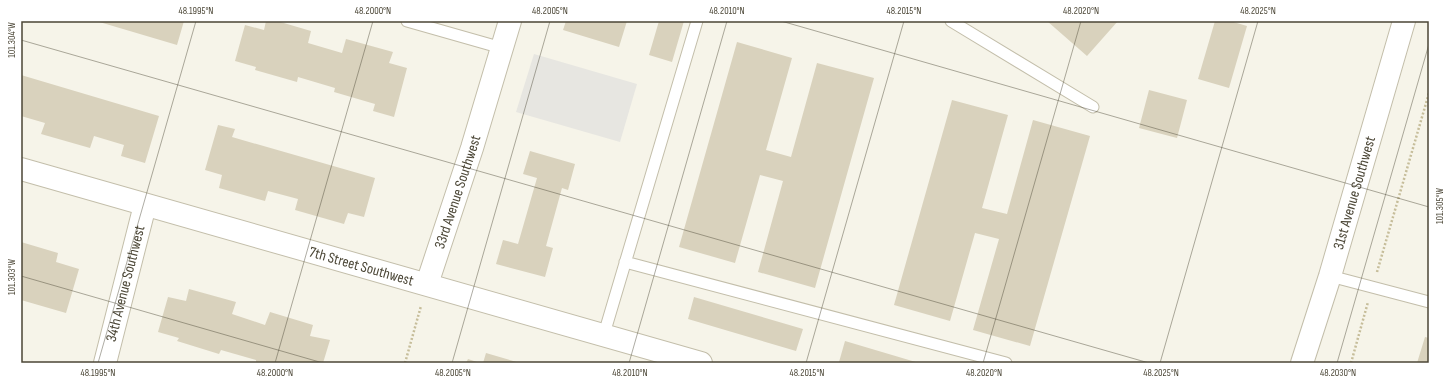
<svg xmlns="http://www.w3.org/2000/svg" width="1450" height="384" viewBox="0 0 1450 384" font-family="'Sofia Sans Condensed',sans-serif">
<rect width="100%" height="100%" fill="#f6f4e9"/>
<path fill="#e7e6e1" d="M534,54L637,84L620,142L516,112Z"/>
<path fill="#d9d2bd" d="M96,21H184L177,45Z
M266,21H277L311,31L308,43L342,53L346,39L393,52L389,63L407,68L394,117L373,111L375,104L334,92L335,88L298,77L297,82L255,70L256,67L235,61L245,25L264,30Z
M566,21H627L619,47L563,30Z
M659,21H684L672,62L649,55Z
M1047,21H1118L1087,56Z
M1215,21H1230L1247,26L1229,88L1198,79Z
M737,42L792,58L766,150L791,157L817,63L874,78L815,288L758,272L783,181L760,175L735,263L679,247Z
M21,75L159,116L145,163L121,156L124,145L94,136L90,148L41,134L45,123L21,116Z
M1149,90L1187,100L1177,138L1139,128Z
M952,100L1008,115L982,208L1007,214L1033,120L1090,136L1030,346L973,330L999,239L975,233L950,321L894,305Z
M218,125L235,129L232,137L375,178L364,217L348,213L344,224L295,210L298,199L268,191L265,201L219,188L222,175L205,170Z
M530,151L575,164L568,190L562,188L546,246L553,248L545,277L496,264L503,240L518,244L537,178L523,174Z
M21,242L58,253L56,262L79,269L66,313L21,300Z
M189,289L236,302L232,314L265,325L270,312L313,325L310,336L330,340L323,363H256V360L221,350L219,354L177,341L179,338L158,332L168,297L186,301Z
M694,297L803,329L796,351L688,319Z
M1425,337L1429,338V363H1417Z
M845,341L919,363L839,362Z
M486,353L520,363H483Z
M468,359L480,363H466Z"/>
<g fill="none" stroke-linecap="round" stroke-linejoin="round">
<defs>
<path id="service" d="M407,21L502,48
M951,21L1093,107
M625,262L1006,363
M1330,276L1429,302
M604,334L697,21"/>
<g id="minor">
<path id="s1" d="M21,169L701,363"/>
<path id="s2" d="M427,284L472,148L510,21"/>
<path id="s3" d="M105,363L145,205"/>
</g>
<g id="tertiary">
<path id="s4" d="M1302,363L1330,276L1404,21"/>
</g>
</defs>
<use href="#service" stroke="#c3beaa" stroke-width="13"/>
<use href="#minor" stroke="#c3beaa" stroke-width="24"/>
<use href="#tertiary" stroke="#c3beaa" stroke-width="24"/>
<path stroke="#c6bd9a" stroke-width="2.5" stroke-dasharray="2 2" stroke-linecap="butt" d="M1377,272L1429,93
M405,363L421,306
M1351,363L1368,302"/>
<use href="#service" stroke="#fff" stroke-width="11"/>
<use href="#minor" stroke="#fff" stroke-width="22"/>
<use href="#tertiary" stroke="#fff" stroke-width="22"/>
</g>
<path fill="none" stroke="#4b4636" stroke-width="1" stroke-opacity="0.45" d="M781,21L1429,207M21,40L1149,363M21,276L323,363M98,363L196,21M275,363L373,21M452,363L550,21M629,363L727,21M806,363L904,21M983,363L1081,21M1160,363L1258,21M1337,363L1429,44"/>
<g text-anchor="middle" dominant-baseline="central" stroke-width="3.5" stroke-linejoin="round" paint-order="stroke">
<g font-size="15" fill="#4b4636" stroke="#fff">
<text stroke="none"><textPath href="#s2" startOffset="97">33rd Avenue Southwest</textPath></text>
<text stroke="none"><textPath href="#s4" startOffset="178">31st Avenue Southwest</textPath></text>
<text stroke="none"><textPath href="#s1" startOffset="354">7th Street Southwest</textPath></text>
<text stroke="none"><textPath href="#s3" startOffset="82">34th Avenue Southwest</textPath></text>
</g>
</g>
<rect width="1450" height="384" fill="none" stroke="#ffffff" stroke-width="44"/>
<rect x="22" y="22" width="1406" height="340" fill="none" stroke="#4b4636" stroke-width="1.5"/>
<g font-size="10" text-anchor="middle" fill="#4b4636">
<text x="196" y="14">48.1995°N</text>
<text x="373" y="14">48.2000°N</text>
<text x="550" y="14">48.2005°N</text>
<text x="727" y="14">48.2010°N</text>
<text x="904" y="14">48.2015°N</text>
<text x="1081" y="14">48.2020°N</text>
<text x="1258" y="14">48.2025°N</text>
<text transform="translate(11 40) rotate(-90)" y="4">101.304°W</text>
<text transform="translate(1439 206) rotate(-90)" y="4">101.305°W</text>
<text transform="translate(11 277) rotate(-90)" y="4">101.303°W</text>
<text x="98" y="376">48.1995°N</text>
<text x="275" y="376">48.2000°N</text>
<text x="453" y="376">48.2005°N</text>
<text x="630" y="376">48.2010°N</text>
<text x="807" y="376">48.2015°N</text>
<text x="984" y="376">48.2020°N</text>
<text x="1161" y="376">48.2025°N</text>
<text x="1338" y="376">48.2030°N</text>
</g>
</svg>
